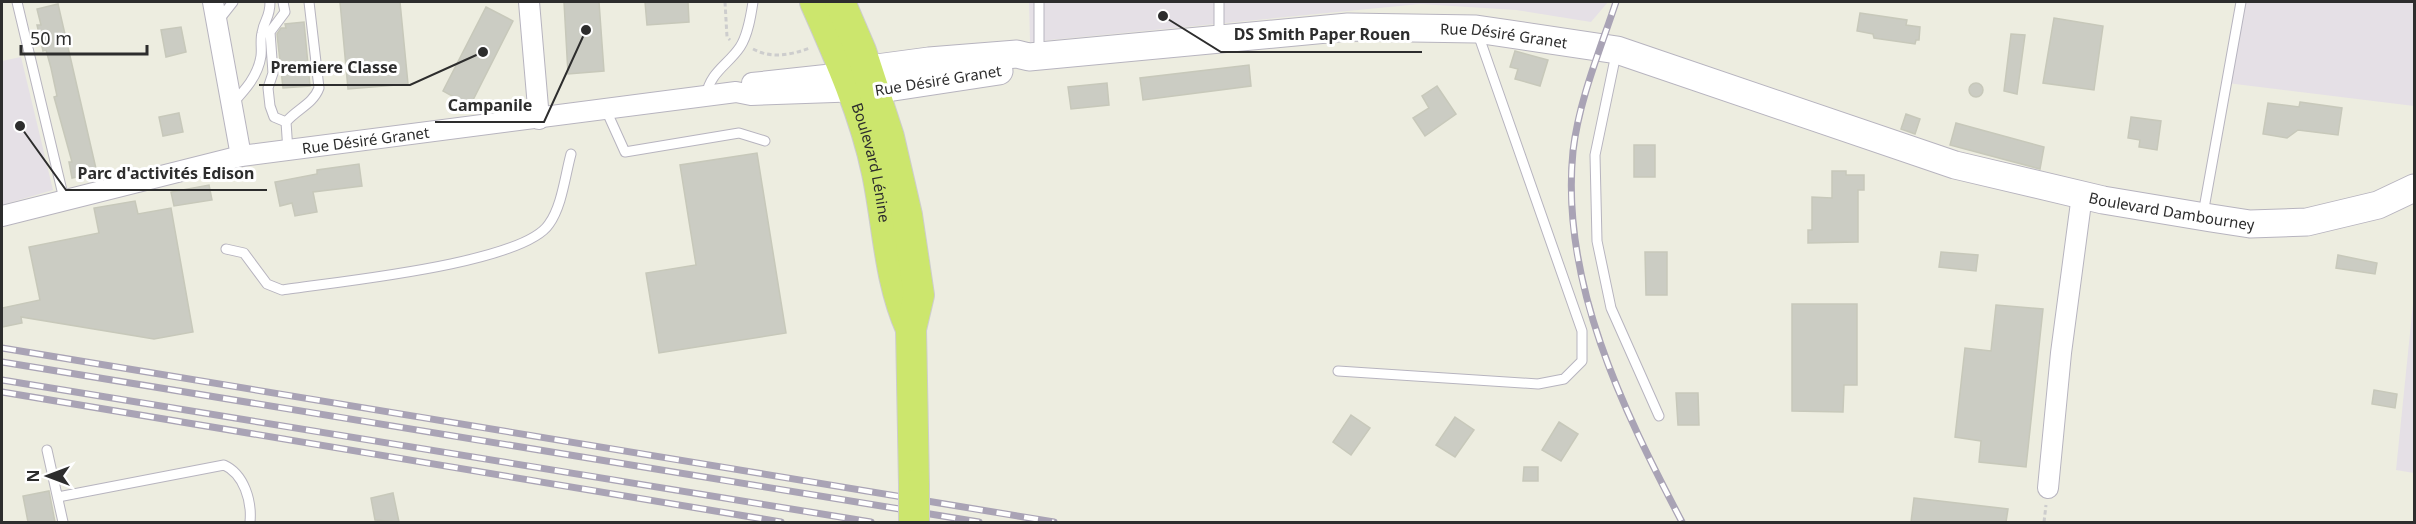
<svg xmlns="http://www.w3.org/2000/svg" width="2416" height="524" viewBox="0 0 2416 524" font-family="'Noto Sans',sans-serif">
<rect width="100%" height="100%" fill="#edede0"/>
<path fill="#e5e0e6" d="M1029,2H1608L1591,22L1516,10L1420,4L1030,42Z
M2242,2H2414V106L2227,83Z
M21,57L53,190L2,205V61Z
M2414,294V473L2396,470Z"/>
<path fill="#cbccc3" stroke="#c7c8ba" stroke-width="1.5" d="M340,2H400L408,84L348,89Z
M564,2H599L604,71L568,74Z
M645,2H688L689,22L647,25Z
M58,4L97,173L72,178L69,162H72L54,97L57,96L51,68L46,50L43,51L37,25H41L37,9Z
M486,7L513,21L470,106L443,91Z
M1860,13L1907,20L1906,25L1920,27L1919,40H1916L1915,44L1874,38L1873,34L1857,31Z
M2054,18L2103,26L2094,90L2043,83Z
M304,22L310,86L283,88L277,34L281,28H286L285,24Z
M181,27L186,52L166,57L161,30Z
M2011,34L2025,35L2017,94L2004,91Z
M1515,51L1548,60L1540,86L1515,79L1518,69L1510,67Z
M1249,65L1251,86L1143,100L1140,78Z
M1969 90a7 7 0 1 1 14 0a7 7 0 1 1-14 0Z
M1107,83L1109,105L1071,109L1068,87Z
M1437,86L1456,114L1425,136L1413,118L1429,108L1422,96Z
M2300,102L2342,108L2338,135L2298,130L2287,138L2263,134L2268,103L2299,107Z
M179,113L183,132L163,136L159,117Z
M1906,114L1920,119L1915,134L1901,129Z
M2131,117L2161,121L2157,150L2139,147L2140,140L2128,138Z
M1956,123L2044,147L2040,169L1950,145Z
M1634,145H1655V177H1634Z
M757,153L786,333L659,353L646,273L696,265L680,165Z
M359,164L362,186L313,192L317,212L295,216L292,203L280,206L275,182L317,174V170Z
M1832,171H1846V175H1864V190H1858V242L1808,243V230H1812V197L1832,198Z
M209,185L212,200L174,206L171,192Z
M135,201L138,214L171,208L193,332L154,339L21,317L22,323L2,327V308L40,300L29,247L99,233L94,208Z
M1645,252H1667V295H1646Z
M1941,252L1978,255L1976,271L1939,267Z
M2338,255L2377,263L2375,274L2336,268Z
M1792,304H1857V385H1844L1843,412L1792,411Z
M1996,305L2043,309L2026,467L1979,462L1981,441L1955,437L1965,348L1991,351Z
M2374,390L2397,394L2395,408L2372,404Z
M1676,393H1698L1699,425H1678Z
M1351,415L1370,428L1351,455L1333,442Z
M1455,417L1474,430L1455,457L1436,445Z
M1559,422L1578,434L1561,461L1542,450Z
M1524,467H1538V481H1523Z
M49,491L55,522H28L23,496Z
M393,493L399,522L375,520L371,498Z
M1914,498L2008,509L2006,522H1911Z"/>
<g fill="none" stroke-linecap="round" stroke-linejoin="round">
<defs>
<path id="lane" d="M17,2L64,199
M283,2L285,12L270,32L273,73L268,88L270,106L274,117L286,122
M1219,2V38
M218,21L233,2
M1039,53V2
M1616,54L1595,155L1597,241L1611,308L1659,416
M706,96C710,72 728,65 740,47C748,35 751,15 753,2
M232,104C245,90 258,76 261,56C262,49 260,40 262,33C264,19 270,19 270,2
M606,110L625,152L739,133L765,141
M288,151L286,122C297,109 313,104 319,88L309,2
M2203,214L2241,2
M226,249L244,253L267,284L282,290C334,282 523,264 549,224C562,206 565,176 571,154
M1338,371L1538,384L1564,379L1582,361V331L1478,34
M47,450L63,522
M58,497L224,465C244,474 252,501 250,522"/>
<g id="street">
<path d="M213,2L241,156"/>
<path d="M529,2L539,119"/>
<path d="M752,83L844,73"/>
<path id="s1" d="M2,216L241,156L736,92L751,95L863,91"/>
<path d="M2048,488L2061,353L2082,195"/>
</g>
<g id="secondary">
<path id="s2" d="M847,72L929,61L1017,54L1029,57L1348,27L1476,29L1617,50L1955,165L2103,200L2211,218L2250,224L2307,222L2378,205L2414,188"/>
<path d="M874,90L999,71"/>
</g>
<g id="primary">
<path id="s3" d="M815,2C839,56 865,115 877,173C888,226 889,281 911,329"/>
<path d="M840,2L861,51L889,137L907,215L919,295L911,329L914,485"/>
</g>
</defs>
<use href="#lane" stroke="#b7b4bf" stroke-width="11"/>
<use href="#street" stroke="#b7b4bf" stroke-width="22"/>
<use href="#secondary" stroke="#b7b4bf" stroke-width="29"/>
<use href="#primary" stroke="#cdcdcd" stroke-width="32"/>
<path stroke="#cdcdcd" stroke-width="3" stroke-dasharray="4.5 3" stroke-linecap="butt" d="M725,2L727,37L730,40
M753,49C772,59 790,55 810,48
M2044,522L2046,505"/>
<use href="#lane" stroke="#fff" stroke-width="9"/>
<use href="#street" stroke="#fff" stroke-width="20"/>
<use href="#secondary" stroke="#fff" stroke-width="27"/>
<use href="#primary" stroke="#cce66d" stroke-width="30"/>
<defs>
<path id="rail" d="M1616,2C1600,50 1579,100 1573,151C1560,281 1623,410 1682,522
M2,348L1054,522
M2,362L979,522
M2,380L871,522
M2,392L781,522"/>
</defs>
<use href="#rail" stroke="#a9a3b5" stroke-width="7"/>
<use href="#rail" stroke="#fff" stroke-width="4.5" stroke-dasharray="14" stroke-linecap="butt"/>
<defs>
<path id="primary-bridge" d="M914,485V522"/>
</defs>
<use href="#primary-bridge" stroke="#cdcdcd" stroke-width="32" stroke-linecap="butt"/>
<use href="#primary-bridge" stroke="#cce66d" stroke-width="30"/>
</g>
<g text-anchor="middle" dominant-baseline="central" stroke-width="6" stroke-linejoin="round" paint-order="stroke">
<g font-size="15" fill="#2d2d2d" stroke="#fff">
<text stroke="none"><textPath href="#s2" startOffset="660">Rue Désiré Granet</textPath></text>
<text transform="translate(938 80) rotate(-9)">Rue Désiré Granet</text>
<text stroke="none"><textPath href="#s1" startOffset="372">Rue Désiré Granet</textPath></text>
<text stroke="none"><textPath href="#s3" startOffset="171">Boulevard Lénine</textPath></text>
<text stroke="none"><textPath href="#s2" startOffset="1353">Boulevard Dambourney</textPath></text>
</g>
</g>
<path fill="none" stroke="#2d2d2d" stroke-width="2" d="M1163 16L1221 52H1422M483 52L410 85H259M586 30L544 122H435M20 126L66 190H267"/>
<g fill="#2d2d2d" stroke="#fff" stroke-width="2">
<circle cx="1163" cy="16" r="6"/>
<circle cx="483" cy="52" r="6"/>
<circle cx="586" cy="30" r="6"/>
<circle cx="20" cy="126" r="6"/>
</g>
<g font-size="16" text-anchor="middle" font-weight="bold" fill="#2d2d2d" stroke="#fff" stroke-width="6" stroke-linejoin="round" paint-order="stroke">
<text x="1322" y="40">DS Smith Paper Rouen</text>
<text x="334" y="73">Premiere Classe</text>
<text x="490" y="111">Campanile</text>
<text x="166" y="179">Parc d'activités Edison</text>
</g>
<rect width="2416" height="524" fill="none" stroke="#2d2d2d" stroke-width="6"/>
<g transform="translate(48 476) rotate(270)" stroke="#ffffff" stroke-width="4.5" paint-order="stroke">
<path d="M0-4.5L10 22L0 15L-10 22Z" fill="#2d2d2d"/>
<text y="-9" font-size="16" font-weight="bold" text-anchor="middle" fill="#2d2d2d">N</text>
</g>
<path d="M21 45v9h126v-9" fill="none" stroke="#2d2d2d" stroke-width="3"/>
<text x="30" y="45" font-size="18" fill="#2d2d2d" stroke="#ffffff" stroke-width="4.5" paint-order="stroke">50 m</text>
</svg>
